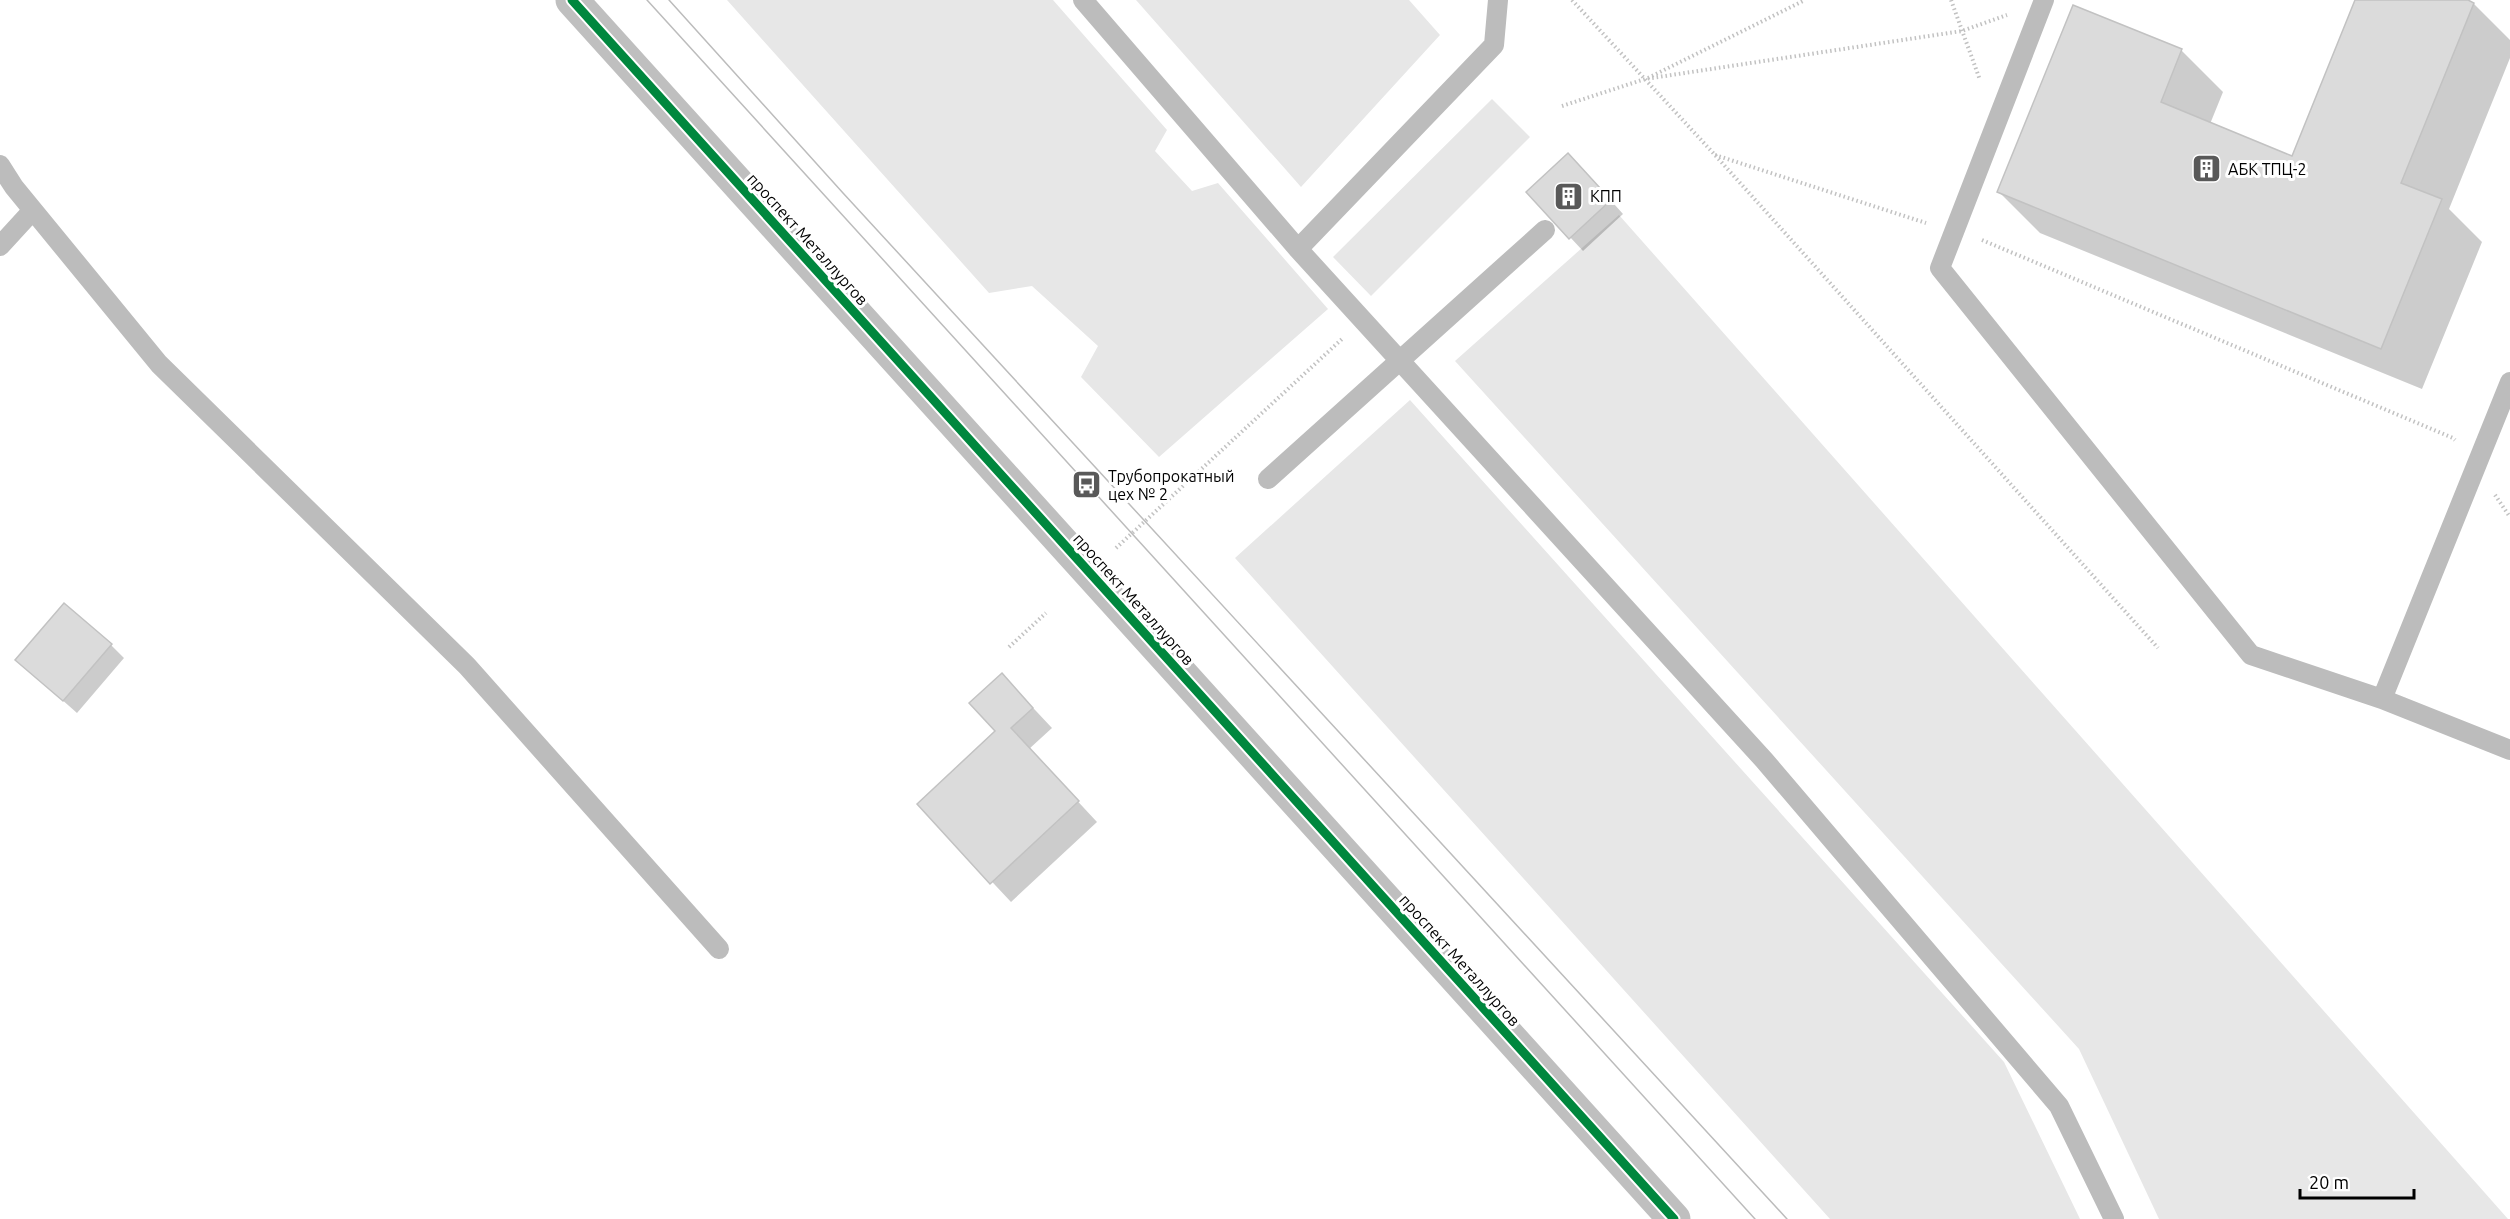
<svg xmlns="http://www.w3.org/2000/svg" width="2510" height="1219" viewBox="0 0 2510 1219" font-family="Ubuntu,sans-serif">
<rect width="100%" height="100%" fill="#fff"/>
<path fill="#e7e7e7" d="M727,0H1053L1167,130L1155,151L1192,191L1218,183L1328,309L1159,457L1081,377L1098,346L1032,286L989,293Z
M1136,0H1409L1440,35L1301,187Z
M1492,99L1530,137L1371,296L1333,257Z
M1619,215L2508,1219H2159L2079,1049L1455,361Z
M1410,400L2004,1062L2080,1219H1830L1235,558Z"/>
<path fill="#0003" d="M2357,0H2464L2474,4L2510,40V58L2449,209L2482,242L2422,389L2040,233L1999,192L2074,7L2182,51L2223,92L2210,124L2293,158Z
M1582,168L1623,214L1583,251L1528,192Z
M111,645L124,658L77,713L17,660Z
M1021,695L1052,728L1029,749L1097,822L1011,902L919,804L998,731Z"/>
<path fill="#dbdbdb" stroke="#c2c2c2" stroke-width="1.5" d="M2355,0H2468L2474,3L2401,183L2442,199L2381,349L1997,192L2073,5L2182,49L2161,102L2292,156Z
M1568,153L1611,200L1569,239L1526,192Z
M64,603L112,644L63,701L15,660Z
M1002,673L1033,708L1011,728L1079,801L990,884L917,804L995,731L969,703Z"/>
<g fill="none" stroke-linecap="round" stroke-linejoin="round">
<path stroke="#c2c2c2" stroke-width="4" stroke-dasharray="1.5 3" stroke-linecap="butt" d="M1572,0L1715,155L2158,648
M1951,0L1980,80
M1648,78L1805,0
M1562,106L1645,79L1962,31L2007,15
M1715,155L1926,223
M1982,240L2453,438L2455,440
M2495,495L2510,517
M1116,548L1342,339
M1009,647L1046,613"/>
<path stroke="#bcbcbc" stroke-width="20" d="M1083,0L1298,249L1764,760L2059,1106L2114,1219
M2044,0L1940,268L2251,655L2382,699L2510,750
M0,165L14,187L159,364L467,666L719,949
M0,246L33,210
M1298,249L1494,45L1498,0
M1268,479L1545,230
M2382,699L2510,382"/>
<path stroke="#bfbfbf" stroke-width="33" d="M572,0L1674,1219"/>
<path stroke="#bcbcbc" stroke-width="1.5" d="M647,0L1755,1219
M669,0L843,193L1787,1219"/>
<defs>
<path id="cycleway" d="M572,0L1674,1219"/>
</defs>
<use href="#cycleway" stroke="#fff" stroke-width="13"/>
<use href="#cycleway" stroke="#00873e" stroke-width="9"/>
</g>
<defs>
<symbol id="building-square" viewBox="-11 -11 22 22"><rect x="-9" y="-9" width="18" height="18" rx="4" fill="#595959" stroke="#fff"/><path d="M-4-6H4V6H1V3H-1V6H-4ZM-2.5-4.3h1.7v1.8h-1.7ZM.8-4.3h1.7v1.8H.8ZM-2.5-1h1.7V.8h-1.7ZM.8-1h1.7V.8H.8Z" fill="#fff"/></symbol>
<symbol id="bus-square" viewBox="-11 -11 22 22"><rect x="-9" y="-9" width="18" height="18" rx="4" fill="#595959" stroke="#fff"/><path d="M-5-6H5V4H4V6H2V4H-2V6H-4V4H-5ZM-3.5-4V0h7V-4ZM-3.5 1.2v1.5H-2V1.2ZM2 1.2v1.5H3.5V1.2Z" fill="#fff"/></symbol>
</defs>
<g fill-rule="evenodd">
<use href="#building-square" x="2190" y="152" width="33" height="33"/>
<use href="#building-square" x="1552" y="180" width="33" height="33"/>
<use href="#bus-square" x="1070" y="468" width="33" height="33"/>
</g>
<g text-anchor="middle" dominant-baseline="central" stroke-width="6" stroke-linejoin="round" paint-order="stroke">
<g font-size="16" fill="#000" stroke="#fff" text-anchor="start">
<text x="2228" y="169">АБК ТПЦ-2</text>
<text x="1590" y="196">КПП</text>
<text x="1108" y="476">Трубопрокатный<tspan x="1108" dy="18">цех № 2</tspan></text>
</g>
<g font-size="16" fill="#000" stroke="#fff">
<text transform="translate(808 239) rotate(48)">проспект Металлургов</text>
<text transform="translate(1134 599) rotate(48)">проспект Металлургов</text>
<text transform="translate(1460 960) rotate(48)">проспект Металлургов</text>
</g>
</g>
<path d="M2300 1189v9h114v-9" fill="none" stroke="#000000" stroke-width="3"/>
<text x="2309" y="1189" font-size="18" fill="#000000" stroke="#ffffff" stroke-width="4.5" paint-order="stroke">20 m</text>
</svg>
